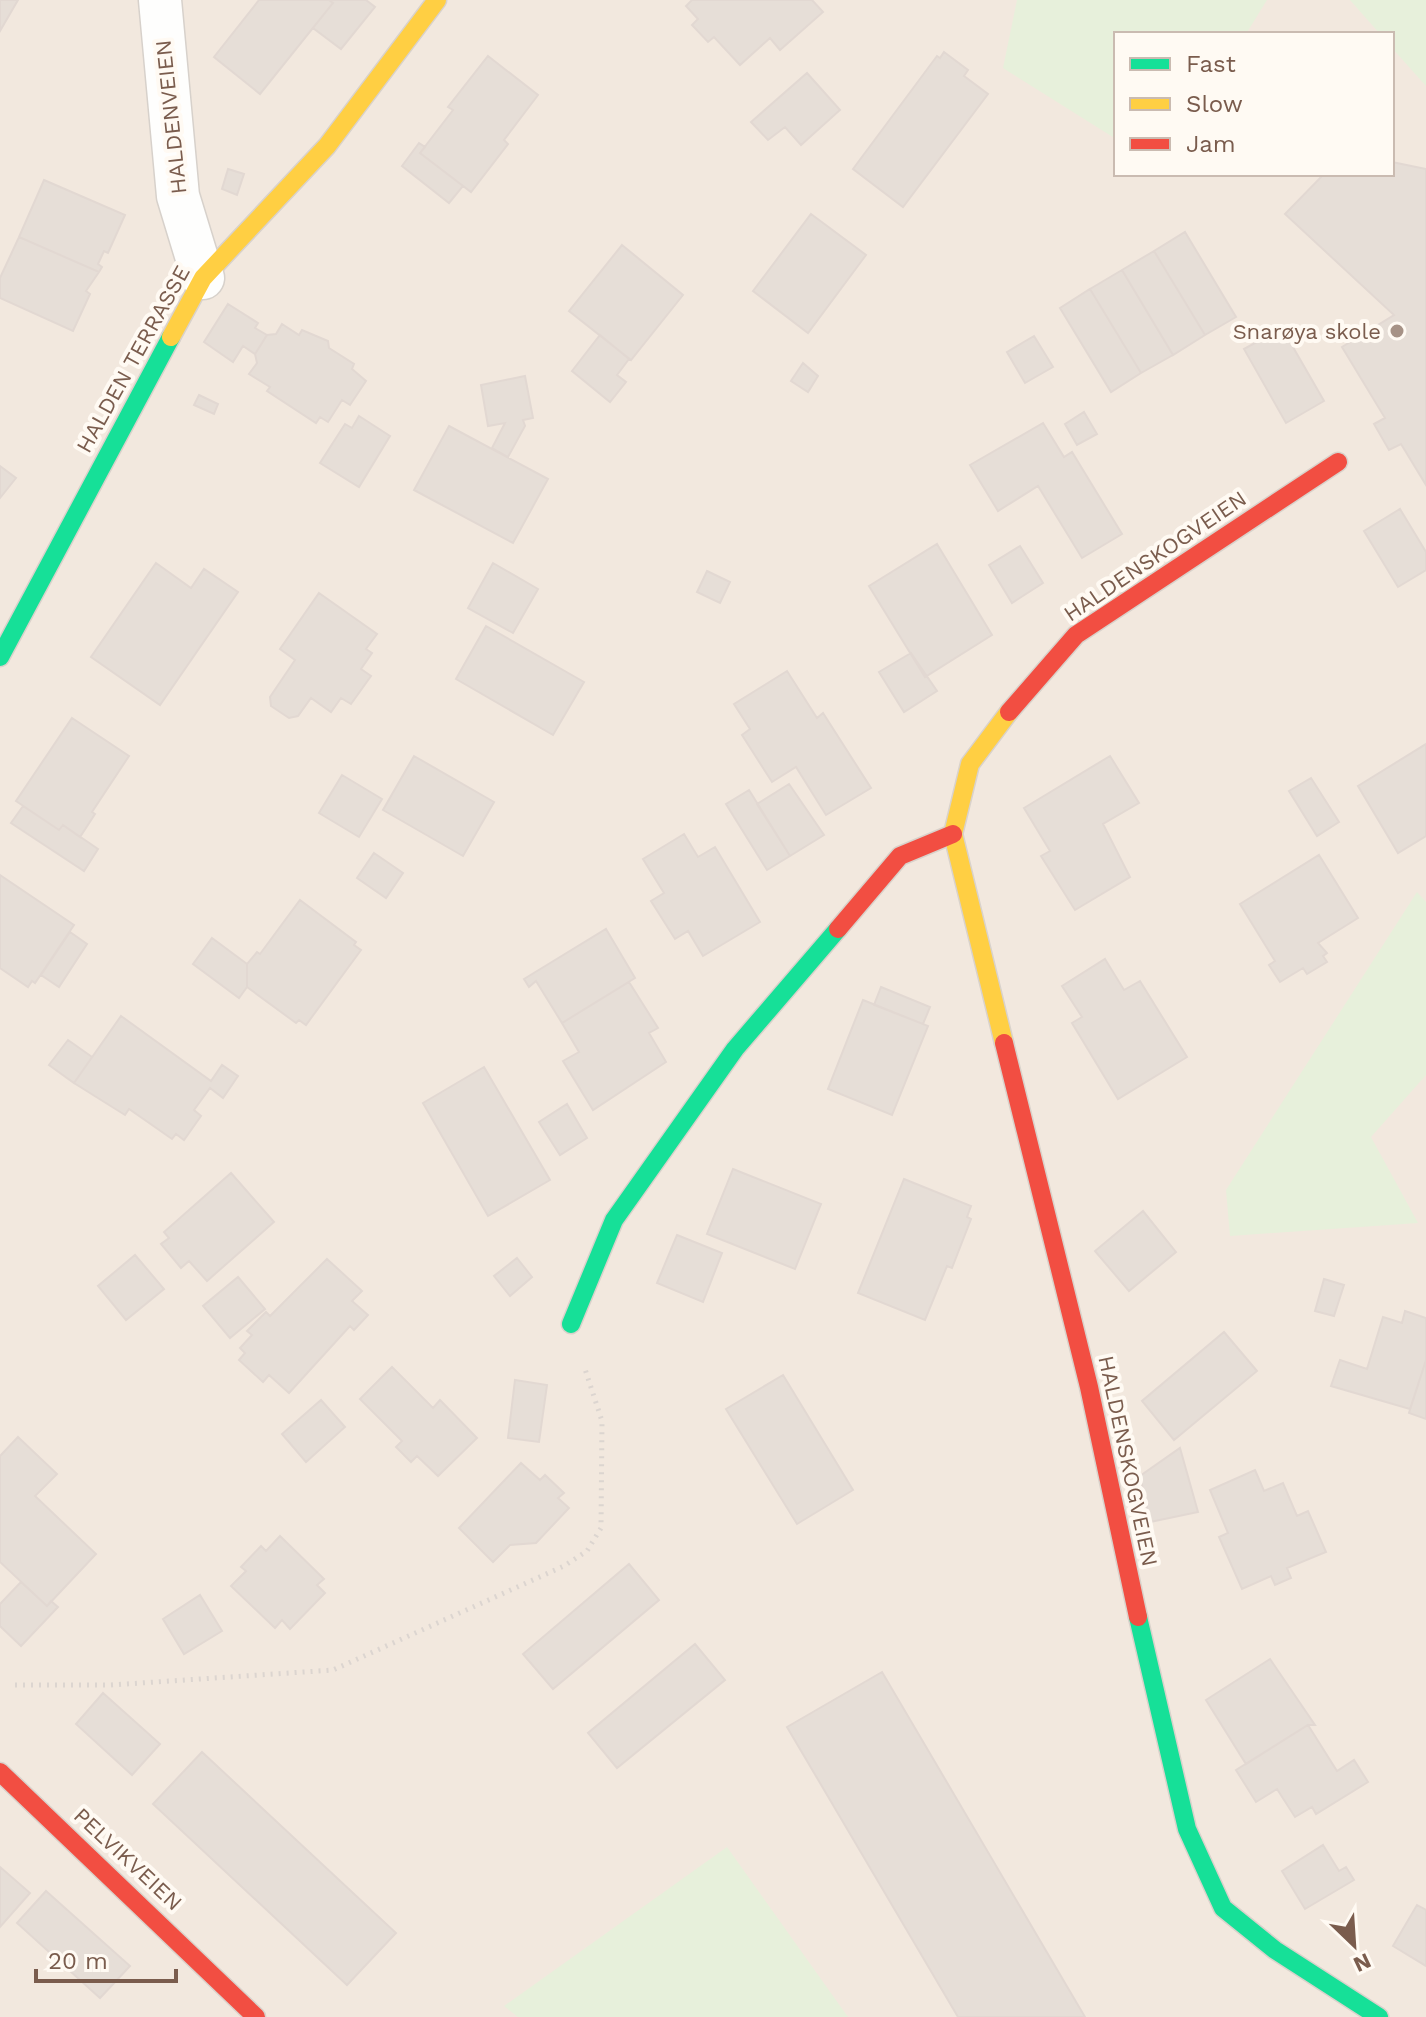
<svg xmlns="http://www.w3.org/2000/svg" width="1426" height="2017" viewBox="0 0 1426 2017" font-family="'Work Sans',sans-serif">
<rect width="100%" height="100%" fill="#f9f5f0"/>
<path fill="#f2e8de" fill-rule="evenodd" d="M0,0H1426V2017H0ZM1116,34H1392V174H1116Z"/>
<path fill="#e7f0db" d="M1017,0H1267L1246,34H1116V139L1003,68Z
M1350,0H1426V86L1392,48V34H1380Z
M1417,892L1426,902V1075L1371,1137L1418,1223L1230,1236L1226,1190Z
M727,1847L848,2017H518L504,2006Z"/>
<path fill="#e6ded7" stroke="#e2d8d2" stroke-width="2" d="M0,0H18L0,31Z
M259,0H329L333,3L260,94L214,57Z
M329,0H366L375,7L341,49L313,28L333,3Z
M692,0H812L823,12L780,50L770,38L740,65L714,37L708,42L692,25L698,19L686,6Z
M944,52L968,70L964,76L988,94L903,207L853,169L937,56L940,58Z
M488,56L538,95L504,140L508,144L471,192L420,153L453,110L448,107Z
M807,73L840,110L801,145L785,127L768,140L751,122Z
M419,143L425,147L420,153L463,186L449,203L402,166Z
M1392,162L1426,169V485L1401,444L1389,450L1374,424L1385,418L1342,347L1394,315L1285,214L1324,174H1392Z
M228,169L244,174L237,195L222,189Z
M44,180L125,215L108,253L104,251L98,264L102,267L99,272L19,237Z
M811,214L866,255L808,333L753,291Z
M1185,232L1236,317L1205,335L1154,251Z
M19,237L99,272L86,291L90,294L73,331L0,298V278Z
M622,245L683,295L631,360L569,311Z
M1154,251L1205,335L1173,355L1122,270Z
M1122,270L1173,355L1141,373L1090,289Z
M1090,289L1141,373L1111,392L1060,308Z
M228,304L258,323L255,328L267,335L255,354L243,346L233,362L204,342Z
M282,324L299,335L302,330L328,341L329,348L354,364L352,369L366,381L350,405L342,400L328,422L320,417L316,423L267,391L270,387L249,374L257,363L255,354L267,335L276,334Z
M1282,328L1324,401L1286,423L1244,349Z
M600,335L629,359L617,375L626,382L610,402L572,371Z
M1034,336L1053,367L1025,383L1007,352Z
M803,363L818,376L808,392L791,381Z
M525,376L533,418L523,420L525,426L508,457L492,448L505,423L488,426L481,385Z
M199,395L218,404L214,414L194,405Z
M1084,412L1097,434L1077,445L1065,424Z
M359,416L390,436L359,487L320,463L345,424L352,428Z
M1043,423L1064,457L1072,452L1122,534L1082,558L1038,486L998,511L970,465Z
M449,426L548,479L513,543L414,490Z
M0,466L16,478L0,498Z
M1400,509L1426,552V570L1398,587L1364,531Z
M937,544L992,635L925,677L869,586Z
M1020,546L1043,583L1012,603L989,565Z
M156,563L191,588L204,569L238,592L160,705L91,657Z
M493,563L538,589L513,633L468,608Z
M707,571L730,582L720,603L697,592Z
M319,593L377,634L366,649L372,653L361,669L371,676L351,704L341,698L331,712L311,698L298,716L289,718L271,706L270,697L295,660L280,649Z
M486,626L584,682L553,735L456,679Z
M911,653L937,691L904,712L879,672Z
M787,671L817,718L823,713L871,788L826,815L796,767L772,782L742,735L750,729L734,704Z
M72,718L129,756L92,812L95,814L80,837L63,825L59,830L16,801Z
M1426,744V836L1398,853L1358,786Z
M414,756L494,802L463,856L383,810Z
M1110,756L1139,803L1103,824L1130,877L1075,910L1041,856L1050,851L1024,808Z
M342,775L382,799L359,837L319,813Z
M1311,778L1339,822L1317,836L1289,791Z
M789,784L824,835L790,856L757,804Z
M749,790L790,856L767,870L726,804Z
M23,806L59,830L63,825L98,849L84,871L11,823Z
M684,834L698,857L715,847L760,922L703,956L688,931L675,939L651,901L664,893L643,859Z
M374,853L403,873L386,898L357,878Z
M1319,855L1358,918L1318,943L1327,953L1323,956L1327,962L1307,974L1303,968L1280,982L1269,965L1275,961L1240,904Z
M0,875L74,925L35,983L32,981L28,987L0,968Z
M300,900L356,942L354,945L361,950L306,1025L299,1020L296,1023L247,987V964L257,952L260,954Z
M606,929L635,978L562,1023L536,981L529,987L524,979Z
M70,932L87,944L59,987L41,975Z
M212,938L247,964V987L239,998L193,964Z
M1105,959L1124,990L1140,981L1187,1057L1118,1099L1072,1023L1082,1017L1062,986Z
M629,982L658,1028L649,1033L666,1062L593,1110L563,1061L579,1052L562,1023Z
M881,987L930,1007L923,1024L874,1005Z
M863,1000L928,1026L892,1115L828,1089Z
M121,1016L211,1081L222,1065L238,1076L223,1098L210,1088L194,1110L201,1116L184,1140L176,1134L172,1139L129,1109L125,1115L74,1083Z
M68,1040L92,1057L74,1083L49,1065Z
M484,1067L550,1180L488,1216L423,1103Z
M567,1104L587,1138L560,1155L539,1122Z
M733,1169L821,1204L795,1269L707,1234Z
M231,1173L274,1222L207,1281L189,1261L181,1268L161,1244L169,1238L164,1232Z
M904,1179L971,1206L967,1217L971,1219L952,1268L947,1266L925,1320L858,1293Z
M1143,1211L1176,1252L1129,1291L1095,1251Z
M677,1235L722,1253L703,1302L657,1283Z
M135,1255L164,1289L126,1320L98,1286Z
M517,1258L532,1277L510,1296L494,1276Z
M327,1259L362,1291L352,1301L368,1315L354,1330L350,1326L289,1393L269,1375L263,1382L239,1360L245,1353L240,1348L252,1335L247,1331L266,1312L270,1316Z
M238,1277L265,1309L230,1338L203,1306Z
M1324,1279L1344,1285L1334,1316L1315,1311Z
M1405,1311L1426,1318V1360L1410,1409L1331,1386L1340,1360L1367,1369L1383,1317L1402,1323Z
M1224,1332L1257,1371L1174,1440L1142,1401Z
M1426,1360V1419L1409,1413Z
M392,1367L433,1408L440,1400L477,1438L438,1476L417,1456L411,1462L396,1447L402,1441L360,1399Z
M783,1375L853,1490L797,1524L726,1409Z
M515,1380L547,1385L539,1442L508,1438Z
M321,1400L345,1427L306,1462L282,1434Z
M18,1437L57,1474L35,1496L96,1554L47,1606L0,1562V1456Z
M1180,1448L1198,1512L1150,1522L1140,1476Z
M521,1463L540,1480L545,1475L564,1493L558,1498L569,1508L536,1543L510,1545L493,1562L459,1528Z
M1255,1470L1264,1491L1283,1483L1297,1516L1308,1511L1326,1552L1287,1568L1291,1578L1275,1585L1271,1576L1242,1589L1219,1537L1228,1533L1210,1490Z
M280,1536L324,1579L317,1585L325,1593L290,1629L282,1620L275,1628L231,1586L246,1571L241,1567L261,1546L266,1551Z
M629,1564L659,1600L553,1689L523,1654Z
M21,1582L47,1606L51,1601L58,1607L21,1646L0,1626V1604Z
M200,1595L222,1631L184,1654L163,1619Z
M695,1644L725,1680L617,1768L588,1733Z
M1270,1659L1315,1725H1308L1246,1764L1206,1700Z
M882,1672L1085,2017H958L787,1727Z
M103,1693L160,1744L132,1775L76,1724Z
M1308,1725L1337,1771L1354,1760L1368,1782L1316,1814L1312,1807L1295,1817L1277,1789L1256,1802L1236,1770Z
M202,1752L396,1933L347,1985L153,1804Z
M1323,1845L1339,1871L1346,1867L1354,1880L1305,1909L1282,1871Z
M0,1867L30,1893L0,1927Z
M46,1891L130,1966L100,1998L17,1923Z
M1417,1905L1426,1910V1966L1393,1946Z"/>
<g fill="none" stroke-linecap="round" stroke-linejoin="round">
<defs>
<path id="street" d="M160,0L178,196L203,278"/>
<path id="fast" d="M0,657L171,337
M571,1324L614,1220L735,1049L838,929
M1138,1617L1187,1829L1223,1908L1275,1950L1379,2017"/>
<path id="slow" d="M171,337L203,278L327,146L437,0
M1004,1043L953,834L970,764L1009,712"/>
<path id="jam" d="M1009,712L1076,635L1338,462
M838,929L900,856L953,834
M1004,1043L1089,1387L1138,1617
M0,1772L256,2017"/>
</defs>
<use href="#street" stroke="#d7d1cb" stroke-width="45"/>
<use href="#fast" stroke="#d9d2cb" stroke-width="21"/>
<use href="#slow" stroke="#d9d2cb" stroke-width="21"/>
<use href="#jam" stroke="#d9d2cb" stroke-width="21"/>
<path stroke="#dcd5d0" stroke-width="5" stroke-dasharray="2 6" stroke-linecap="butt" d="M15,1685H111L333,1670L564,1566L587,1551L601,1528L602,1421L584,1366"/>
<use href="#street" stroke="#fefefd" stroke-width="42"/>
<use href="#fast" stroke="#16e098" stroke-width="18"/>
<use href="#slow" stroke="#ffcf43" stroke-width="18"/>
<use href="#jam" stroke="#f24e42" stroke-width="18"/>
</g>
<circle fill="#a69286" stroke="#fffaf3" stroke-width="3" cx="1397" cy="331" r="8"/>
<g text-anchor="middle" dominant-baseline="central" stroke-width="8" stroke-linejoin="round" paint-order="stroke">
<g font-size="22" fill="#7a5c4d" stroke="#fffaf3">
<text transform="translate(171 117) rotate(-96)">HALDENVEIEN</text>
<text transform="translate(133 359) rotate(-61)">HALDEN TERRASSE</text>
<text transform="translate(1155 556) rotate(-34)">HALDENSKOGVEIEN</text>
<text transform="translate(1128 1461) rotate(78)">HALDENSKOGVEIEN</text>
<text transform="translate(128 1859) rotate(43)">PELVIKVEIEN</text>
</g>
<g font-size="22" fill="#7a5c4d" stroke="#fffaf3" text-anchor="end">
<text x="1381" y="331">Snarøya skole</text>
</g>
</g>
<rect x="1114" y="32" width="280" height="144" fill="#fffaf3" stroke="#cabbb1" stroke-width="2"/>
<rect x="1130" y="58" width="40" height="12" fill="#16e098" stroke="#cabbb1" stroke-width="2"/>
<text x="1186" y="72" font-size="24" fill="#7a5c4d">Fast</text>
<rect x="1130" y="98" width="40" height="12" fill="#ffcf43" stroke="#cabbb1" stroke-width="2"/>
<text x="1186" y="112" font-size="24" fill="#7a5c4d">Slow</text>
<rect x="1130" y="138" width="40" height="12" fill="#f24e42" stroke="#cabbb1" stroke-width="2"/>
<text x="1186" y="152" font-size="24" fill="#7a5c4d">Jam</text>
<g transform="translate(1354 1945) rotate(155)" stroke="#fffaf3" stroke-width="6" paint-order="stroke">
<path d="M0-6L14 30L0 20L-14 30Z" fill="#7a5c4d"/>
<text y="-12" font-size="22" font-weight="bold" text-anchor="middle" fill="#7a5c4d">N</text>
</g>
<path d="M36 1969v12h140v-12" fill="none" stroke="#7a5c4d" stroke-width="4"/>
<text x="48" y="1969" font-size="24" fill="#7a5c4d" stroke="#fffaf3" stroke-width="6" paint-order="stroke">20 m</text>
</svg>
